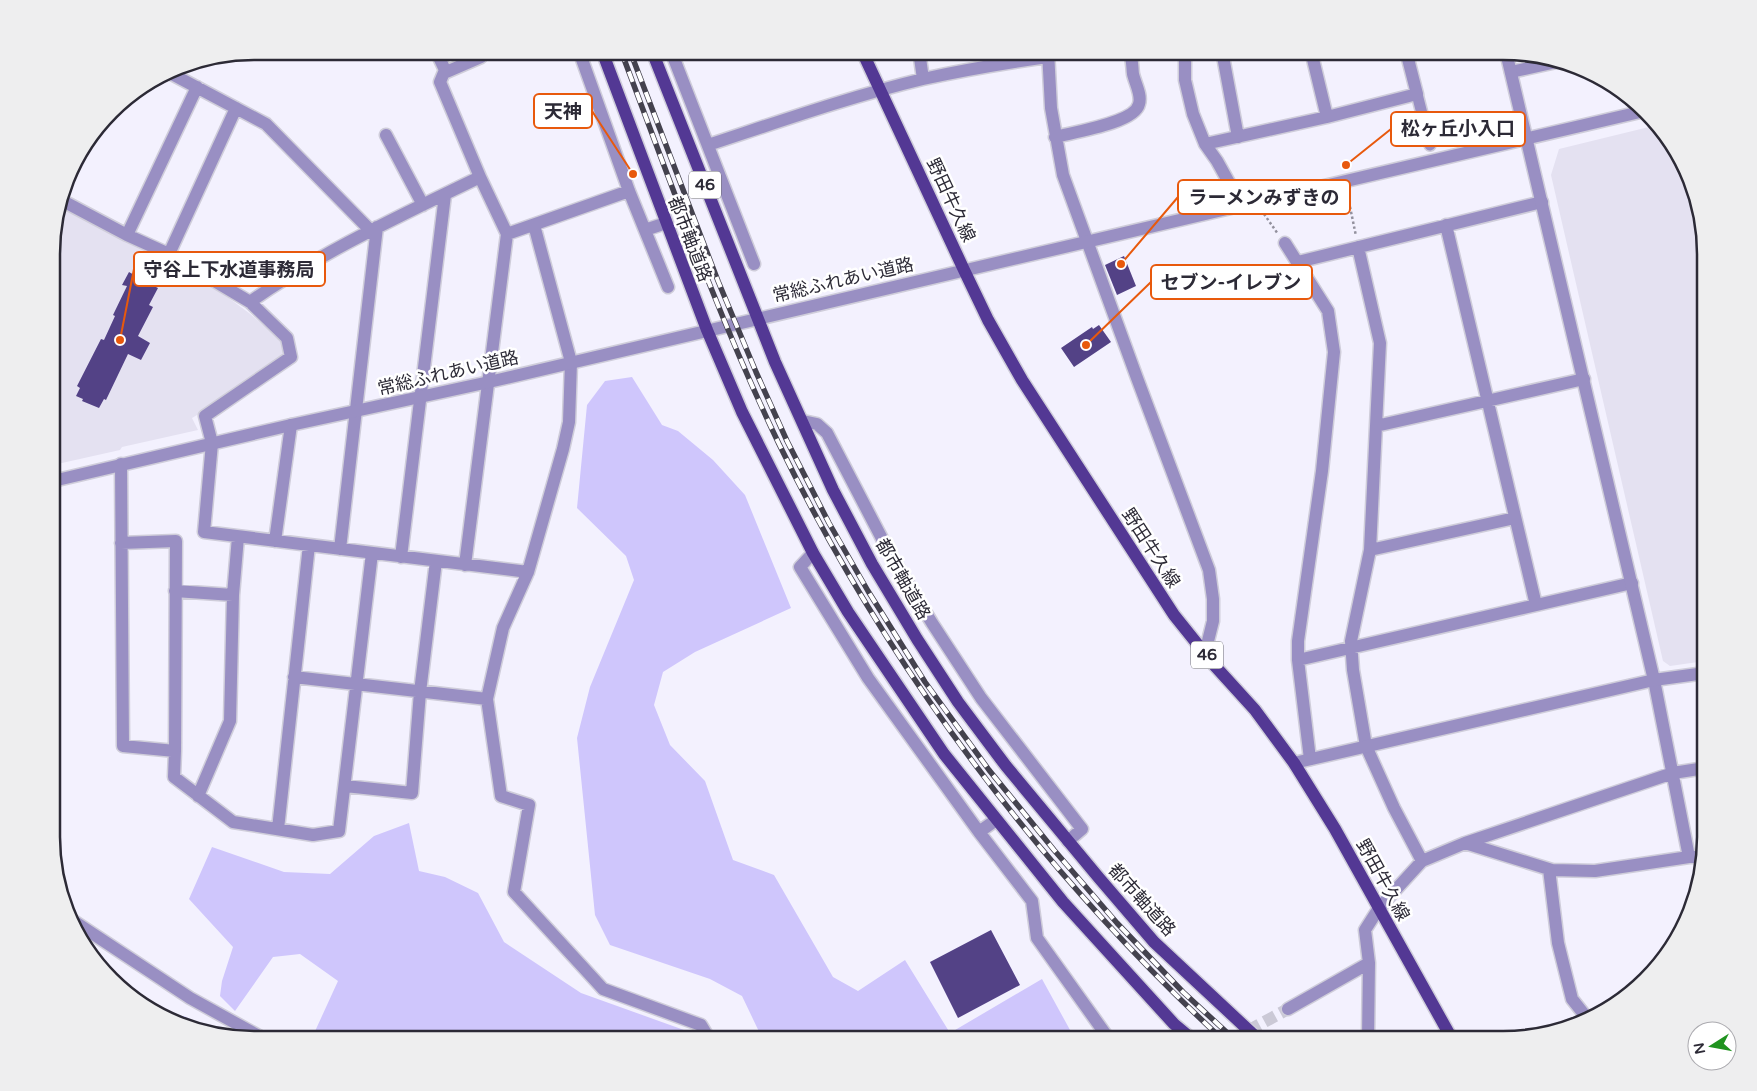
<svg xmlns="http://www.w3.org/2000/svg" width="1757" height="1091" viewBox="0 0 1757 1091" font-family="'Varela Round','Noto Sans JP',sans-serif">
<rect width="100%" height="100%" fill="#f3f1fe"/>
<path fill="#e4e1f1" d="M1653,126L1679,153L1705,241V661L1670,666L1663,661L1551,175L1559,149Z
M59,207L116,237L199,276L249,313L284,342L286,351L255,378L231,395L192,418L198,430L122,447L120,450L53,465V228Z"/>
<path fill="#cfc6fc" d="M632,377L662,425L678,431L713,460L745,495L791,608L695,652L663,672L654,705L670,745L705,781L733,860L774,875L833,977L858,991L905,960L950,1033L1042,979L1075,1039L763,1040L742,996L710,979L610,945L595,915L577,738L590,687L634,580L626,556L577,508L587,405L605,381Z
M409,823L419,871L445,877L478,893L504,942L581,993L684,1030L690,1040H311L338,981L300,954L273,957L235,1011L220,996L222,981L233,947L189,899L212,847L284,872L330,874L374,836Z
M184,1016L221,1034L189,1029L166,1018Z"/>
<path fill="#534286" d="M1124,256L1136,286L1117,295L1105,265Z
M129,272L141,279L143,278L153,283L152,285L158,288L149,305L153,307L138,336L150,343L141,360L128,354L106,400L104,399L99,408L82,401L83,399L76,396L80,388L77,386L101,339L104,340L115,316L113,315L127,286L122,285Z
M1099,325L1111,342L1074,367L1061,348L1092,327L1093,329Z
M991,930L1020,985L958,1018L930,962Z"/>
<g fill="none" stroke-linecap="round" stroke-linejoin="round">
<path stroke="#cbc9d6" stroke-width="12" stroke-dasharray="12 6" stroke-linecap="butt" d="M1233,1039L1288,1009"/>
<defs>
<path id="pedestrian" d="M1417,94L1430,145"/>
<path id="minor" d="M351,51H352
M436,51L445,70L440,82L480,177L507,234L465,565
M579,51L629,191L668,287
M671,51L754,264
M919,51L923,79
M1048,51L1051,108L1063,175L1137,378L1209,570L1213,599V621L1205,653
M1185,51V80L1193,114L1205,144L1217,161L1232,188L1236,206
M1222,51L1238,137
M1311,51L1327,117
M168,72L266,124L370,230
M1511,72L1561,61
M444,73L481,57L479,51
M386,135L423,205
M1055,137C1074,132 1135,123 1139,104C1142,95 1135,83 1133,74C1132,67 1133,62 1130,55L1123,51
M1205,144L1327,117L1417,94L1406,51
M708,145C778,122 852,96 923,79C964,70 1006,63 1047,57
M61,200L127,235L169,254L250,302L287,338L291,357L205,416L212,443L204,532L528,572
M534,225L571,362L569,422L563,449L528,572L503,628L487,699L501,796L529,805L514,892L603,989L701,1025L710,1040
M1446,225L1536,605
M645,230L666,223
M507,234L629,191
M127,235L197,87
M1285,243L1328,311L1334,352L1322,471L1298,641V660L1310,759
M1358,247L1380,343L1370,550L1351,641L1353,670L1366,746L1394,808L1422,861
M169,254L236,108
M1298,262L1542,202
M250,302C321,252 402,215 480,177
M803,421L817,424L827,433L890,554L932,623L981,698L1082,829L1068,841
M1376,426L1584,379
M121,464L123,746L175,751L176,541L121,543
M275,541L291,425
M340,549L377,227
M1370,550L1515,518
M813,553L800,567L868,678L979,832
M401,557L445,195
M175,591L233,595
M1298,660L1632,583
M294,677L487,699
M1654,680L1689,857
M175,751L174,777L233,822L313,835L339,831L372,553
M345,786L412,793L420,692L436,561
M198,796L230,721L233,595L238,537
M996,820L979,832L1032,901L1037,938L1109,1039
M278,829L309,545
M1465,843L1673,773L1705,768
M1549,869L1558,943L1572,999L1587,1018
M75,922L190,998L266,1040
M1288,1009L1369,963
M1368,1039L1369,963L1365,930L1379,908L1422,861L1465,843L1552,870L1595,871L1689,857H1704"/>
<path id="tertiary" d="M1506,52L1654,680
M53,481L291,425L489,382L1640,112
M1294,763L1654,680L1705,673"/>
<path id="primary" d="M602,51L707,330L742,412L813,553L848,612L944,754L1063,902L1174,1024L1192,1039
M652,51L775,362L833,490L872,564L917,639L958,702L1006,766L1099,878L1154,942L1258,1039
M862,51L964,270L988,320L1022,380L1174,615L1215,666L1255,710L1294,763L1335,829L1452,1039"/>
</defs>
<use href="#pedestrian" stroke="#cfcdda" stroke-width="14"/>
<use href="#minor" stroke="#cfcdda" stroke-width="15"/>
<use href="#tertiary" stroke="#cfcdda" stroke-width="15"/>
<use href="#primary" stroke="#cfcdda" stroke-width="15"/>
<path stroke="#92909d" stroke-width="2.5" stroke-dasharray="2.5 2.5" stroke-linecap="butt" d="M1348,197L1356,236
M1264,214L1278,234"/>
<use href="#pedestrian" stroke="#998fc3" stroke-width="11"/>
<use href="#minor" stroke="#998fc3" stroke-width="12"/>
<use href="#tertiary" stroke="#998fc3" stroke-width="12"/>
<use href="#primary" stroke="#533894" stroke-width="12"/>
<defs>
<path id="rail" d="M621,51C671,183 718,317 779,444C888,668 1040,870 1222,1039
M630,51L718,281L756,372L787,441L829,523L868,591L925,682L989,770L1054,850L1117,923L1183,992L1234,1039"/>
</defs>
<use href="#rail" stroke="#44424e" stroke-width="5.5"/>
<use href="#rail" stroke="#fff" stroke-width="4" stroke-dasharray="11" stroke-linecap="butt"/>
</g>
<g text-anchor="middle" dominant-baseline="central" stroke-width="5" stroke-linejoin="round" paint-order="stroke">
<g fill="#fff" stroke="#6b6a72" stroke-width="1">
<rect x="689" y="171.5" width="32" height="27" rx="4"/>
<rect x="1191" y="641.5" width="32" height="27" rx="4"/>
</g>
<g font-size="16" font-weight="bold" fill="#2c2a36">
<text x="705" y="185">46</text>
<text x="1207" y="655">46</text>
</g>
<g font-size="18" fill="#2c2a36" stroke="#fff">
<text transform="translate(951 200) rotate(65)">野田牛久線</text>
<text transform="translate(690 239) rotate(69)">都市軸道路</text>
<text transform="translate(843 280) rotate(-13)">常総ふれあい道路</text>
<text transform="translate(448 373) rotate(-13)">常総ふれあい道路</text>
<text transform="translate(1151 548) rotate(57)">野田牛久線</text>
<text transform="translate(903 579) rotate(60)">都市軸道路</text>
<text transform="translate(1383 880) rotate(61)">野田牛久線</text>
<text transform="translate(1142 900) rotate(48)">都市軸道路</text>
</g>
</g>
<path d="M0 0H1757V1091H0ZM254 60H1503A194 194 0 0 1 1697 254V837A194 194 0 0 1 1503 1031H254A194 194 0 0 1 60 837V254A194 194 0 0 1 254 60Z" fill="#eeeeef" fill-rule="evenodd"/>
<path fill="none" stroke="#2c2a36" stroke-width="2.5" d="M254 60H1503A194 194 0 0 1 1697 254V837A194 194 0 0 1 1503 1031H254A194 194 0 0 1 60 837V254A194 194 0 0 1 254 60Z"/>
<path fill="none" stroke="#e8590c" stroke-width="2" d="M633 174L592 111M1346 165L1391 129M1121 264L1178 197M120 340L134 269M1086 345L1151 282"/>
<g fill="#e8590c" stroke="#fff" stroke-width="2">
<circle cx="633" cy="174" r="5"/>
<circle cx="1346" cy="165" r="5"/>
<circle cx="1121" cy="264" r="5"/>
<circle cx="120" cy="340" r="5"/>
<circle cx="1086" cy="345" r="5"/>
</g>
<g fill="#fff" stroke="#e8590c" stroke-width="2">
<rect x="534" y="94" width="58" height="34" rx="5"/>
<rect x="1391" y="112" width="134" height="34" rx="5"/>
<rect x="1178" y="180" width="172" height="34" rx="5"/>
<rect x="134" y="252" width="191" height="34" rx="5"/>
<rect x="1151" y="265" width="161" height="34" rx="5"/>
</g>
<g font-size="19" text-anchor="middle" font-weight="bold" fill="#2c2a36">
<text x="563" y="118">天神</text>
<text x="1458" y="135">松ヶ丘小入口</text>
<text x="1264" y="204">ラーメンみずきの</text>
<text x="229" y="276">守谷上下水道事務局</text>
<text x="1231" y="289">セブン-イレブン</text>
</g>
<g transform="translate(1712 1046) rotate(259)"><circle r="24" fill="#ffffff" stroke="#abaaaf"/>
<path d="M0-4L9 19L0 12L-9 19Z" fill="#20931f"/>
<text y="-8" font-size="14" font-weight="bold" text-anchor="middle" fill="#2c2a36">N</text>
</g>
</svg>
